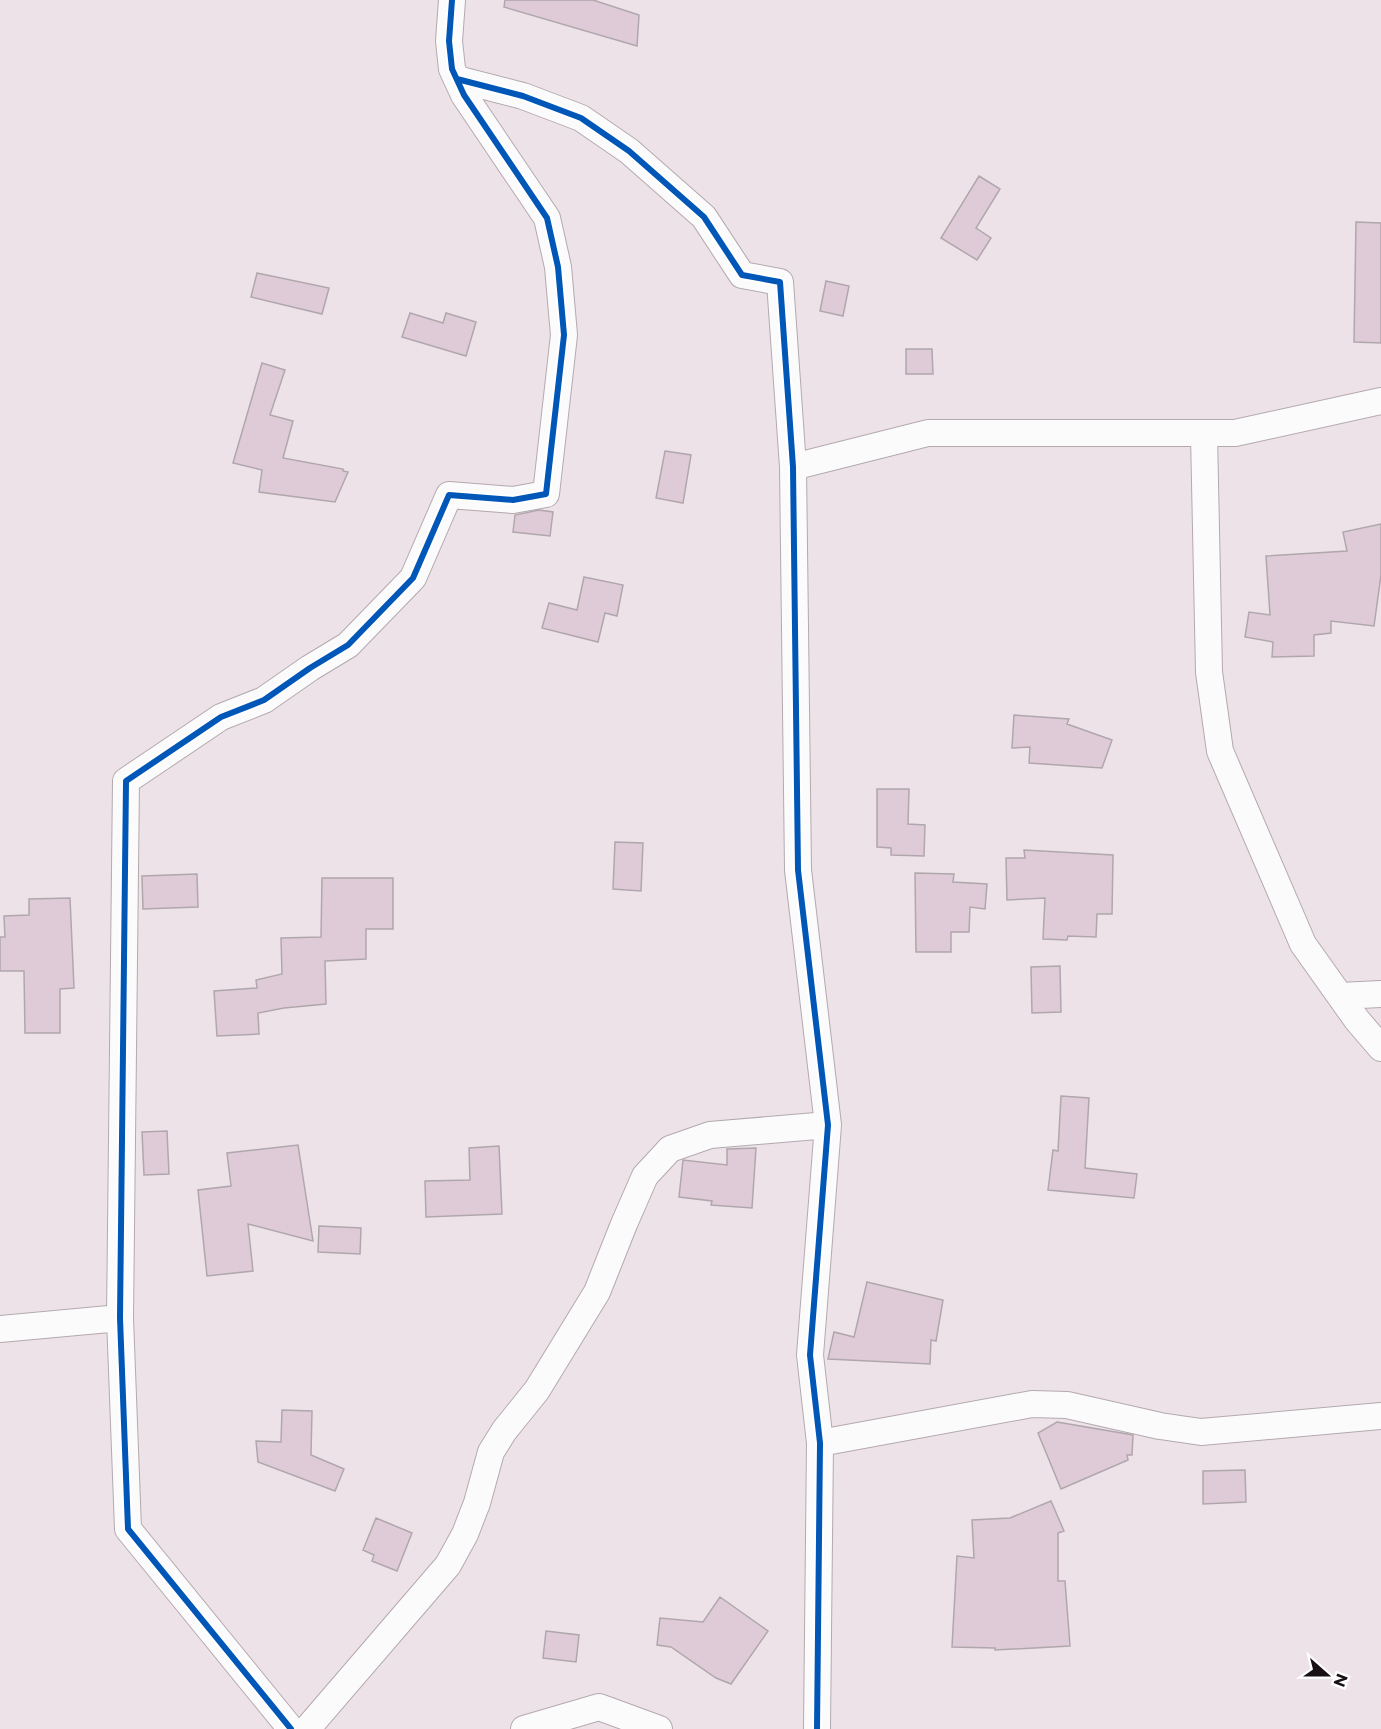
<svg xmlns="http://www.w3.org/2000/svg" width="1381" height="1729" viewBox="0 0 1381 1729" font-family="Montserrat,sans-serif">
<rect width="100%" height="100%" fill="#eee2e9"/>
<path fill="#dfcbd7" stroke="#b0a7ac" stroke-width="1.5" d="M505,0H593L639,15L637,46L504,7Z
M979,176L1000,189L976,228L991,238L977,260L941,238Z
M1356,222L1381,223V343L1354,342Z
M257,273L329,288L322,314L251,297Z
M826,281L849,286L843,316L820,311Z
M410,313L443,323L446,313L476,322L466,356L402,337Z
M906,349H932L933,374H906Z
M262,363L285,370L270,415L293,421L283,458L343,469V471L348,472L335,502L259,492L262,470L233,463Z
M665,451L691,455L683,503L656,498Z
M539,510L553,512L550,536L513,532L515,515Z
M1381,524V575L1374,626L1331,621V633L1314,635V656L1272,657L1273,642L1245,637L1249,612L1270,615L1266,556L1347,551L1343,532Z
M584,577L623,585L617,616L605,613L598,642L542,628L549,603L577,610Z
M1014,715L1069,719L1067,724L1112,740L1102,768L1029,763L1030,747L1012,748Z
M877,789H909L908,824L925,825L924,856L891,855V848L877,847Z
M615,842L643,843L641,891L613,889Z
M1024,850L1113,855L1112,914H1097L1096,937L1068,936L1067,940L1043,939L1045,898L1007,900L1006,858H1025Z
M915,873L954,874L953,882L987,884L985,909L970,907L969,932H951V952H916Z
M197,874L198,907L143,909L142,876Z
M322,878H393V929H366V959L325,961L326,1004L284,1008L258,1013L259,1034L217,1036L214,991L257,988L256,980L282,974L281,938L321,937Z
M70,898L74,988L60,989V1033H25L24,971H0V937H5L4,916L29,915V899Z
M1060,966L1061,1012L1032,1013L1031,967Z
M1061,1096L1089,1098L1085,1168L1137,1174L1134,1198L1048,1190L1053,1150L1058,1151Z
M167,1131L169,1174L144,1175L142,1132Z
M298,1145L313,1241L248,1224L253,1271L207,1276L198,1190L231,1186L227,1153Z
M499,1146L502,1214L426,1217L425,1181L470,1180L469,1148Z
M756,1148L752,1208L711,1205L712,1201L679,1197L683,1160L727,1165V1149Z
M319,1226L361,1228L360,1254L318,1252Z
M867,1282L943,1300L936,1341L931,1340L930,1364L828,1359L834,1332L854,1337Z
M282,1410L312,1411L311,1455L344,1469L335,1491L258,1462L256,1441L281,1442Z
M1057,1422L1133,1435L1132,1455H1127L1128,1460L1061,1489L1038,1433Z
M1245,1470L1246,1502L1203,1504V1471Z
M1051,1501L1064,1531L1058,1533V1581H1065L1070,1646L995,1650V1648L952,1647L957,1556L974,1558L972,1520L1010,1518Z
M376,1518L412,1533L397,1571L372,1561L374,1555L363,1550Z
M720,1597L768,1631L731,1684L716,1678L671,1647L657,1645L660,1618L703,1622Z
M546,1631L579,1635L576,1662L543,1658Z"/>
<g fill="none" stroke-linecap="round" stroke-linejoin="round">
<defs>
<path id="street" d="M457,79L523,96L581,118L629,151L704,217L742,275L780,282L793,467L798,870L828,1125L810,1355L820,1443L817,1729
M1204,434L1209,672L1220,751L1303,944L1357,1020L1381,1048
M793,467L928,433H1235L1381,401
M1340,996L1381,994
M0,1329L120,1318
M820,1443L1032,1404L1067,1405L1160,1426L1201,1432L1381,1416
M291,1729L128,1529L120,1318L126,781L221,717L264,700L310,668L348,645L413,578L449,495L513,500L546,494L564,335L558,267L547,218L464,95L452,69L449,41L452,0
M307,1729L448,1565L465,1534L477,1503L491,1452L504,1431L537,1390L597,1292L624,1224L645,1176L670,1149L710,1135L828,1125
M524,1729L599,1707L659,1729"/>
</defs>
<use href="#street" stroke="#b3a9af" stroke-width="28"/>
<use href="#street" stroke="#fcfbfc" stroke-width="26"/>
<defs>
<path id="cycleway" d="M457,79L523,96L581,118L629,151L704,217L742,275L780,282L793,467L798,870L828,1125L810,1355L820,1443L817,1729
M291,1729L128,1529L120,1318L126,781L221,717L264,700L310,668L348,645L413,578L449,495L513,500L546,494L564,335L558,267L547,218L464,95L452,69L449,41L452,0"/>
</defs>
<use href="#cycleway" stroke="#fff" stroke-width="10"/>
<use href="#cycleway" stroke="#0057b8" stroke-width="6"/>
</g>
<g transform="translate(1327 1675) rotate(111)" stroke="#ffffff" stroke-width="4.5" paint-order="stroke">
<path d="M0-4.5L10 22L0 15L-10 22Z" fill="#181014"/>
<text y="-9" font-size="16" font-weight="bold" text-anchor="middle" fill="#181014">N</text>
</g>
</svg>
